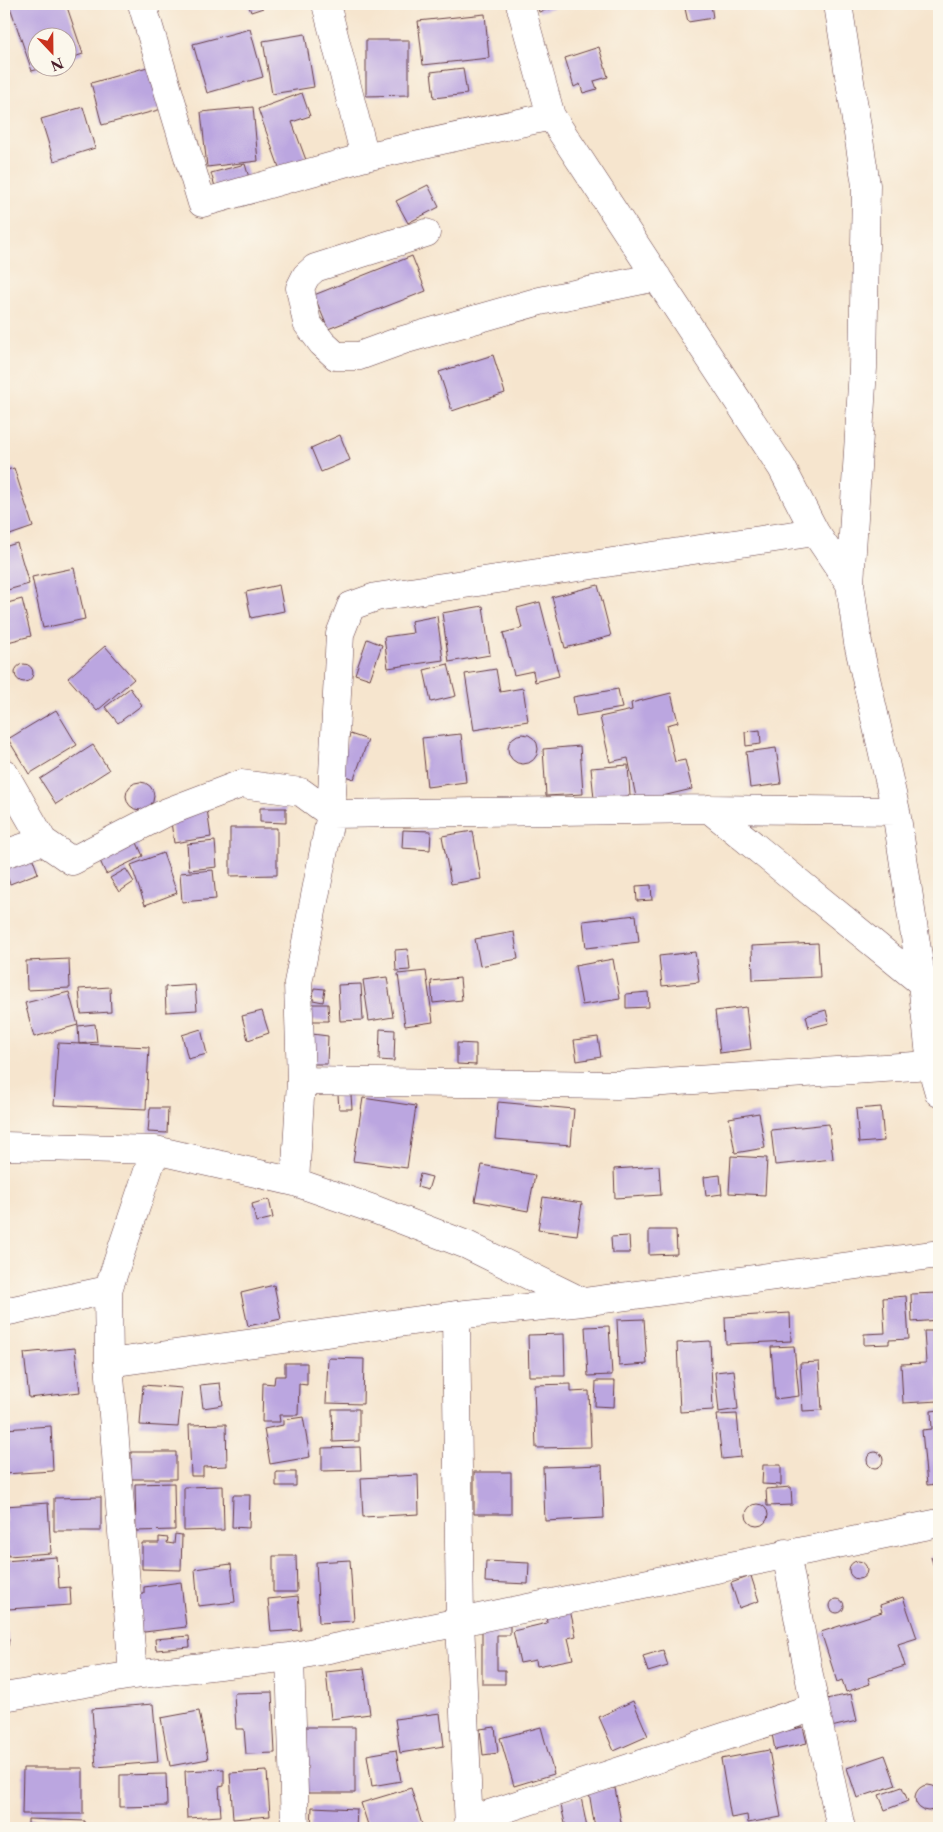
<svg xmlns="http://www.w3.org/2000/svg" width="943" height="1832" viewBox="0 0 943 1832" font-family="'Libre Caslon Text',serif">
<rect width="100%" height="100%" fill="#fbf7ec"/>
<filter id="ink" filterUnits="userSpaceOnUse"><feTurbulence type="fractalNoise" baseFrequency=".02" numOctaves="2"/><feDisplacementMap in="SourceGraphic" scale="10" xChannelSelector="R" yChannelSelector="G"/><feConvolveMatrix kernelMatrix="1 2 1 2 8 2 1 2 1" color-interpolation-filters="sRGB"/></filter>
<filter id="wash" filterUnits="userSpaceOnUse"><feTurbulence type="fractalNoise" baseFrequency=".0096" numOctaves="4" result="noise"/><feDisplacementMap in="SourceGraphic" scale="20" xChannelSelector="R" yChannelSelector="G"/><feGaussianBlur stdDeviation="1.12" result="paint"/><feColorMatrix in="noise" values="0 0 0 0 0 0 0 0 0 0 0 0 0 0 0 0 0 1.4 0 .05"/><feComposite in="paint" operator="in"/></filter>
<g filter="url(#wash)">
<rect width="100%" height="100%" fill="#f6e5ce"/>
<g id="blocks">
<path fill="#bba6e0" d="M9,4H66L83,54L68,59V38H38V68H42L32,71Z
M248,4H262L263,8L251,12Z
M537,4H566L539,12Z
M684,4H711L713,18L688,22Z
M485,14L489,58L423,65L418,21Z
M250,29L263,77L207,93L193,44Z
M305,34L314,87L272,94L263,41Z
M366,40H409V95L366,96Z
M599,47L608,77L594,81L597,89L583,93L580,84L574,87L565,58Z
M151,66L162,109L102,125L91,83Z
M463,68L467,94L434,98L431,72Z
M302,93L310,116L292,122L306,160L280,170L258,109Z
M83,107L95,148L54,161L41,119Z
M253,107L258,161L207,167L201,112Z
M245,164L250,181L216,190L211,173Z
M428,185L439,207L408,223L396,201Z
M412,256L426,291L328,329L314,295Z
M493,355L505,393L452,411L439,372Z
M340,435L350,460L321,472L311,448Z
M14,468L33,527L4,537V496L6,495L4,487V471Z
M17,543L29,584L4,591V547Z
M74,568L85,619L43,628L32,577Z
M279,585L284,611L251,618L246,592Z
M598,585L611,636L565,648L552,597Z
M22,599L31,636L4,643V604Z
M540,602L559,676L535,682L533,671L514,675L503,633L522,628L517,608Z
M483,606L490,655L449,662L442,613Z
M437,616L443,660L388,668L384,637L413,633L411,621Z
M367,639L382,645L370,679L355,674Z
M105,646L134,679L97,711L68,678Z
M15 673a9 9 0 1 1 18 0a9 9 0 1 1-18 0Z
M448,664L456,696L431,702L424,670Z
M496,669L500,692L523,688L528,721L474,730L465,674Z
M130,688L142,705L118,723L105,707Z
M618,689L622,708L576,716L573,697Z
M671,693L678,722L667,725L675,762L685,760L692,789L637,802L628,758L610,762L600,717L632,710L631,703Z
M56,710L77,745L29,774L8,739Z
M760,730L761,744L746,746L745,732Z
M350,734L368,740L354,779L336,773Z
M461,734L466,782L427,787L422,738Z
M508 749a15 15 0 1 1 30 0a15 15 0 1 1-30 0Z
M93,745L109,770L56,804L40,779Z
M580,746L583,794L546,796L543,749Z
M776,748L781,784L750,788L746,752Z
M628,765L630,796L594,799L591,768Z
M126 796a14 14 0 1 1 28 0a14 14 0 1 1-28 0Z
M260,808H286V823L260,822Z
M207,809L211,837L174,843L170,815Z
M230,828H277V875L230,876Z
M403,830L431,831L430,850L402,848Z
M473,831L481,879L451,884L442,836Z
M134,836L143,856L106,874L97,854Z
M215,841L217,867L189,870L187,844Z
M29,849L38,873L10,884L4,869V859Z
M163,853L177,893L145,905L131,865Z
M126,869L134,882L119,892L110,878Z
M213,870L216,899L182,902L180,873Z
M651,885L652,900L637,901L636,886Z
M636,915L639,942L586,948L583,921Z
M514,932L518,959L480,966L475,939Z
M818,943L820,977L753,980L752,946Z
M408,949L410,970L396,971L395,950Z
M695,952L699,982L662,986L659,956Z
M69,959L70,988L27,990L26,961Z
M613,959L620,999L582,1005L575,966Z
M426,971L433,1022L405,1026L398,974Z
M387,977L393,1017L369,1021L363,980Z
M460,978L462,1000L433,1003L431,981Z
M361,984L363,1020L340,1021L338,985Z
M195,985L197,1010L166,1012L165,987Z
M110,987L111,1012L81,1014L79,989Z
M314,988L325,989L323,1002L313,1000Z
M69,992L78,1025L34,1037L25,1003Z
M648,992L649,1007L626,1008V994Z
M310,1004H328L329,1021H311Z
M746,1007L751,1049L720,1053L715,1011Z
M826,1010L829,1023L809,1028L806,1016Z
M262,1011L269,1033L248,1040L242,1016Z
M95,1024L97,1042L79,1044L78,1026Z
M201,1029L207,1054L188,1059L182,1035Z
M380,1029L395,1030L394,1061L379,1060Z
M312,1034L328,1036L327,1064H310Z
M598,1037L601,1057L577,1061L574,1040Z
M58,1043L149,1047L146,1109L54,1105Z
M457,1043L476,1044V1065L457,1064Z
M338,1095H351L352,1109H339Z
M363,1098L416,1106L407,1168L353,1161Z
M498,1102L574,1109L571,1145L495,1139Z
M881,1107L884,1141L859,1143L856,1109Z
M150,1108H168L167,1133L148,1132Z
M759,1113L765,1148L735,1153L729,1118Z
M829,1124L833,1159L775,1165L771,1130Z
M731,1156L767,1158L765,1195L729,1193Z
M482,1165L535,1175L528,1211L475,1201Z
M659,1166L661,1195L615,1198L614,1169Z
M420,1174L432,1177L428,1190L417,1187Z
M720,1175L722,1194L706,1196L704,1177Z
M543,1197L582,1203L577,1235L538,1230Z
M269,1199L273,1218L256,1222L252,1204Z
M649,1230H676L677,1254L649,1255Z
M629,1236L630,1253H612L611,1237Z
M274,1285L281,1319L248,1326L241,1293Z
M939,1293V1320L912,1322L911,1294Z
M906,1296L909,1339L889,1340V1344L864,1345V1334L885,1333L883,1298Z
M790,1313L791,1341L726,1344L725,1317Z
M644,1319L647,1364L619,1366L617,1320Z
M609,1326L612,1375L588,1376L585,1327Z
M924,1331H939V1401L903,1403L901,1364L926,1363Z
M564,1334L565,1376H529L528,1335Z
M710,1341L713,1410L680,1412L677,1343Z
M794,1346L799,1396L775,1399L771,1347Z
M75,1348L80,1392L29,1398L24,1353Z
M328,1358L364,1359L363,1404L326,1403Z
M819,1362L822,1410L803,1411L800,1363Z
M285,1363H307V1385L299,1384L298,1415H279L280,1422H262L263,1383L274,1384L275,1376H285Z
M734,1370L738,1409L719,1412L715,1372Z
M596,1381H615L614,1407L595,1406Z
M220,1383L223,1405L203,1408L200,1385Z
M571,1384V1392L589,1391L591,1447L536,1448L534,1385Z
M143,1385L182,1388L178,1427L140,1425Z
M332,1409H359V1441L333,1442Z
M939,1410V1484L927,1485L922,1430L932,1429L931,1411Z
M737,1414L741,1457L722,1459L717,1415Z
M303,1417L310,1457L270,1464L264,1429L283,1425V1420Z
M226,1424L227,1466L203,1467V1476H191L189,1425Z
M51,1426L53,1471L4,1474V1429Z
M360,1447L361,1470L322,1471V1448Z
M867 1460a8 8 0 1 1 16 0a8 8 0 1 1-16 0Z
M131,1452H176V1479H131Z
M602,1465L604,1518L545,1521L543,1467Z
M763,1465H781V1485L762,1484Z
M276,1472H296V1486H276Z
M474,1472H511V1514H474Z
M418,1475L419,1514L363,1517L361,1478Z
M174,1483L175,1530L136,1531L135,1484Z
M223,1486L224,1530L184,1531V1487Z
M791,1487L792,1505L767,1506L766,1489Z
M233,1495H250L249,1528L232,1527Z
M101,1497V1531H54V1498Z
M48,1503L51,1553L8,1556L5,1506Z
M746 1515a11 11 0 1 1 22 0a11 11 0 1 1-22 0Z
M175,1534L182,1535L181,1570L142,1569V1543H159V1537L168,1538L167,1543L174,1544Z
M939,1554V1583L931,1557Z
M273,1556H296L297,1592H273Z
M57,1557L59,1588L70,1587L71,1605L8,1609L4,1561Z
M350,1560L354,1621L319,1623L316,1562Z
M849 1570a9 9 0 1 1 18 0a9 9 0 1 1-18 0Z
M486,1561L529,1563L528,1584L485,1582Z
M231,1564L235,1602L198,1606L195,1569Z
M751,1576L759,1601L739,1608L731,1583Z
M181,1582L186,1627L136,1633L132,1596L144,1594V1587Z
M298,1596L301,1630L271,1632L268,1599Z
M903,1597L917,1638L898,1644L905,1666L868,1678L870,1684L846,1692L842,1680L837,1682L821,1632L882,1612L880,1605Z
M830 1606a7 7 0 1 1 14 0a7 7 0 1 1-14 0Z
M570,1610L576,1636L568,1638L573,1659L537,1666L536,1660L520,1663L513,1631L547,1623L546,1615Z
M510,1625V1635H497V1670H505V1684H482V1626Z
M4,1630L7,1632L9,1639L8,1646L4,1649Z
M189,1636L190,1647L156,1650L155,1639Z
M663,1650L668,1666L648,1672L643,1656Z
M364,1668L370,1714L331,1719L326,1672Z
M272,1692L275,1753L246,1754L244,1729H236L234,1693Z
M851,1694L857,1721L831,1727L826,1699Z
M633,1701L648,1736L614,1751L599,1717Z
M153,1704L158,1762L96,1767L92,1709Z
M199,1711L208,1759L170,1766L161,1718Z
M440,1713L444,1746L400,1753L395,1719Z
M305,1727H355V1793H305Z
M495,1727L498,1753L483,1755L480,1729Z
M541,1727L554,1774L514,1786L500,1738Z
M803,1727L807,1743L775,1750L772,1734Z
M396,1750L401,1781L372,1786L367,1755Z
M769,1750L781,1817L748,1823L747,1815L731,1818L721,1759Z
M885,1755L896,1785L857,1798L847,1768Z
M23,1768H83V1814H22Z
M224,1769V1786L219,1787L221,1816L187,1818L185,1771Z
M267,1771L270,1816L233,1819L230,1773Z
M166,1774L167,1806L120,1807V1775Z
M915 1798a13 13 0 1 1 26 0a13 13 0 1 1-26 0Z
M902,1787L908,1801L885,1810L879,1795Z
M411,1788L423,1828H369L361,1803Z
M615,1788L622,1828H595L589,1792Z
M581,1797L587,1828H566L560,1801Z
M312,1807L357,1809L356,1828H311Z
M28,1819L85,1821V1828H28Z"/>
</g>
</g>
<g filter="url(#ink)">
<use href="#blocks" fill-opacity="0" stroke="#643d43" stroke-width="1"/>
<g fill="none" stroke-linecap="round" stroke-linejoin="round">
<defs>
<path id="minor" d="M142,4L202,203L365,157L551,116
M326,4L365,157
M520,4L551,116L782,468L815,532L850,584
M838,4L866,185L863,368L850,584L858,643L896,811L922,983L931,1065L939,1093
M426,233L315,268L306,276L300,288L307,323L322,343L336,356H359L403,340L540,301L657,277
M4,773L43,841L72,861L167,812L241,784L301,792L331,814L709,809L896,811
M709,809L922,983
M4,854L43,841
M301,1081L617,1085L931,1065
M4,1146L155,1150L295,1182L376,1210L467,1245L583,1302
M295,1182L301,1081L298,983L331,814L340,634L351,606L376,597L815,532
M4,1312L108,1290
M456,1315L460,1621L469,1828
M109,1363L456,1315L583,1302L939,1254
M786,1553L815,1707L841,1828
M290,1657L295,1828
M133,1675L109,1363L108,1290L155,1150
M4,1697L133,1675L290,1657L939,1523
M468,1821L815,1707"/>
</defs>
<use href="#minor" stroke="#643d43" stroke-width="29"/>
<use href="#minor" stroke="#fff" stroke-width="28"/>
</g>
</g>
<rect width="943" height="1832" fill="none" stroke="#fbf7ec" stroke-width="20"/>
<g transform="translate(52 52) rotate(158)"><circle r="24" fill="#fbf7ec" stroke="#b4a19f"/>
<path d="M0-4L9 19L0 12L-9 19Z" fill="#c8321e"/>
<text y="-8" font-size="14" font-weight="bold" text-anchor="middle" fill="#4a1f2b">N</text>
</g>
</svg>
